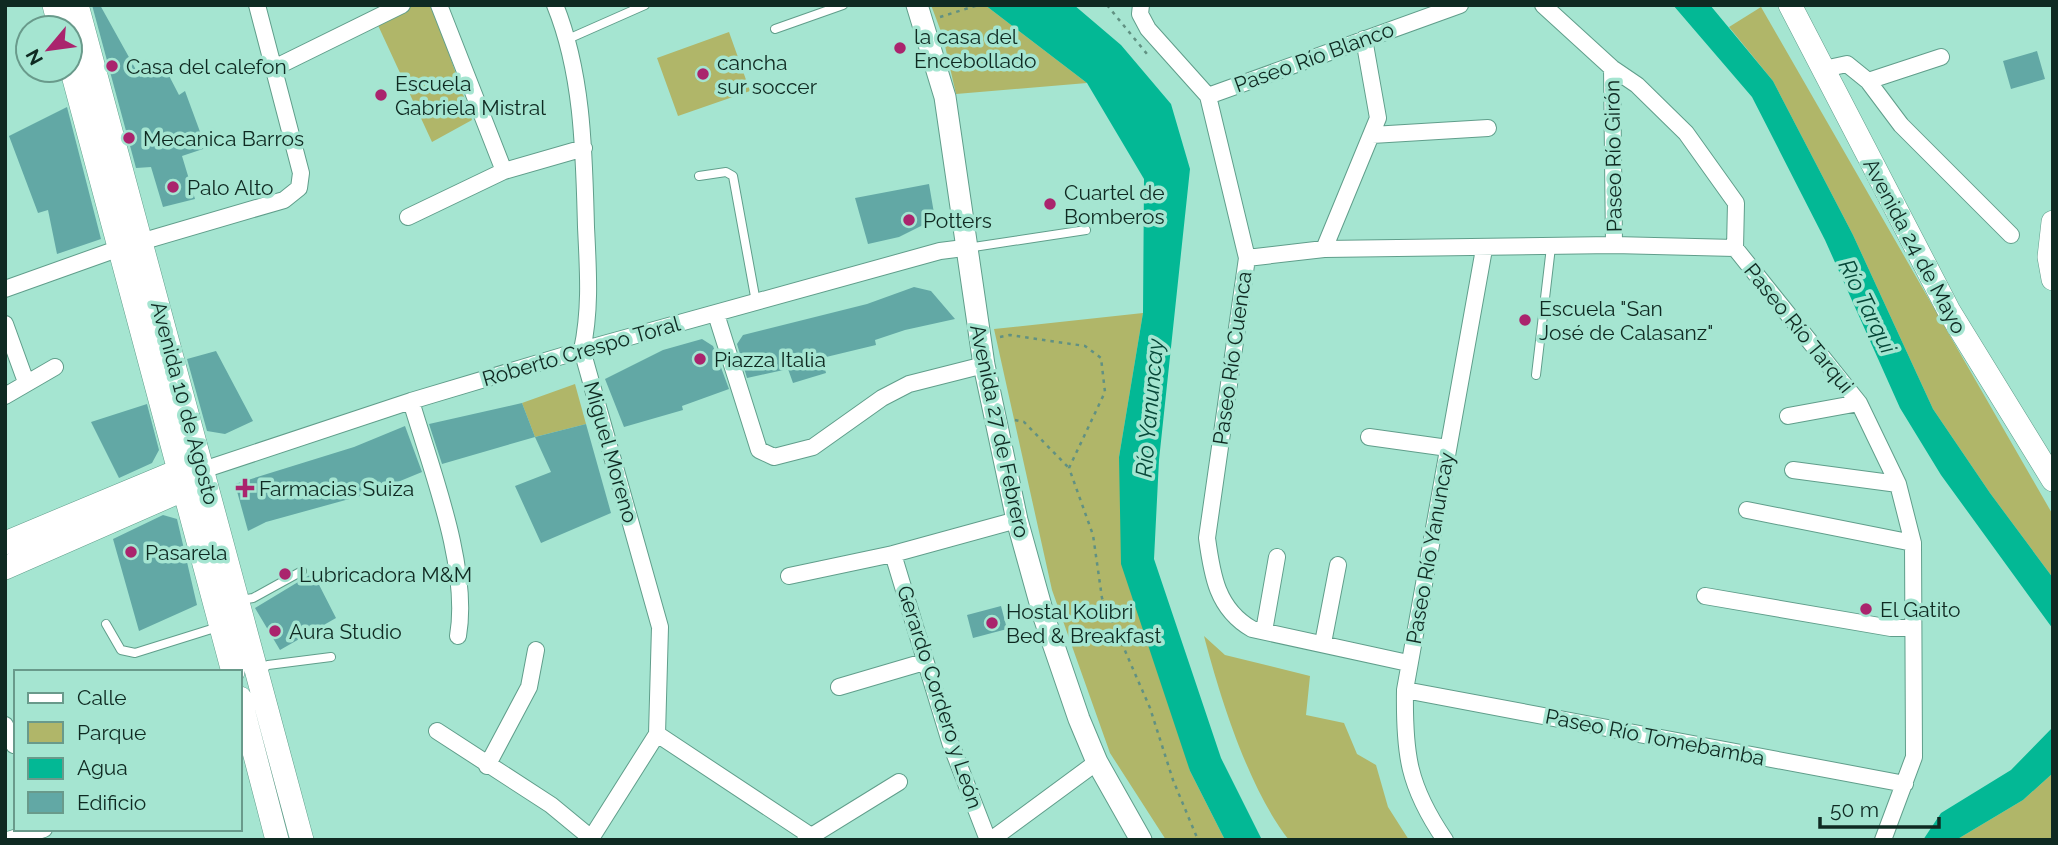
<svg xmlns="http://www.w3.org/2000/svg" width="2058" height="845" viewBox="0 0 2058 845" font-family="Raleway,sans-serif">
<rect width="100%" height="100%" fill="#a5e5d1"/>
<path fill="#b0b669" d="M411,5H432L472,120L432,142L376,21Z
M931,5H985L1087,83L956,94L943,37Z
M1761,7L2053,515V578L1990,493L1933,409L1853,235L1773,81L1729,27Z
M729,32L750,91L678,116L657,58Z
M1143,313L1119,457L1190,771L1225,840H1166L1110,753L1052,590L994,329Z
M575,384L586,424L535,437L522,403Z
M1204,636L1225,655L1310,676L1306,715L1344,723L1357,754L1376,765L1388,807L1409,840H1289C1249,790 1220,697 1204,636Z
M2053,773V840H1956L2023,800Z"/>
<path fill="#03b895" d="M985,5H1074L1121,45L1171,104L1190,169L1159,460L1154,559L1221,758L1262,840H1225L1190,771L1121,564L1119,457L1143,313L1144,179L1087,83Z
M1673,5H1710L1773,81L1853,235L1933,409L1990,493L2053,578V629L1941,475L1900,408L1825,240L1752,97Z
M2053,727V773L2023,800L1956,840H1923L1941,813L2011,770Z"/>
<path fill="#62a8a5" d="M92,5H100L140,77L164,66L179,95L185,91L206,148L182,156L195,199L163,207L151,167L136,168Z
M2037,51L2045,79L2011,89L2003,61Z
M67,107L101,239L57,254L48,210L38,213L9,136Z
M929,184L935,219L899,237L868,244L855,198Z
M914,287L931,291L955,319L905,330L875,340L876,345L822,358L826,373L793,383L788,369L747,378L737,344L743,335L867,304Z
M702,339L713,346L729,389L682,406L683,410L624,427L605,379L663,350Z
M216,351L253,421L225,434L207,431L187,359Z
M522,403L535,437L442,464L429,424Z
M147,404L159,450L152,463L119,478L91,422Z
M586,424L611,513L541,543L515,486L551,472L535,437Z
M405,426L422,472L371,493L266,522L248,531L235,484L354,447Z
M163,515L177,519L197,605L139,631L113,539Z
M313,573L336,618L280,650L255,608Z
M1001,606L1007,629L973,638L967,615Z"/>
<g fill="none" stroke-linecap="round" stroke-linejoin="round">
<defs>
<path id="service" d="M775,29L843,5
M568,39L645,5
M699,176L726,172L733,176L756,302
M967,248L1086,230
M1536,375L1551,247
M241,600L253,598L302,571
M106,624L121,650L135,653L218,627
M260,670L268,665L331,657"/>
<path id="minor" d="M439,5L504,171
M555,5C583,74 584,153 586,227C588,269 591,309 582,350L660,627L657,734L590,840
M1141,5L1140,14L1148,29L1208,96L1247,258L1207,538C1212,575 1217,609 1252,629L1408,663
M1543,5L1612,68L1637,85L1686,133L1736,203L1735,248
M274,68L402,5
M1612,68L1614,245
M1824,69L1847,64L1868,81L1901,125L2011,235
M1868,81L1941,57
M1208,96L1460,5
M1372,135L1488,128
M408,217L504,171L584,148
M1735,248L1859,403L1898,484L1913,543L1914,757L1883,840
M1324,249L1378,118L1364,39
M1247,258L1324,249L1614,245L1735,248
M5,289L120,248L284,200L299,188L301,173L257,5
M716,314L759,450L774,457L813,447L882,398L909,384L984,365
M5,324L26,382
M5,396L55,367
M411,401C431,469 470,567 458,636
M1788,416L1859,403
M1369,437L1448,448
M203,470L411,401L582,350L940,251L964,248
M1793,470L1898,484
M1747,510L1913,543
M893,554L950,742L988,840
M789,576L893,554L1017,520
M1705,596L1891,628H1913
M1264,631L1277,557
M1323,643L1338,565
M839,687L924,662
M1405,690L1905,784
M5,725L14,745
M437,731L551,805L591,838
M657,734L817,840
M487,766L529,687L536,650
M8,840L44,829
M805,840L899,782
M991,840L1097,762
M1445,840C1408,786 1404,754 1405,690L1484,249"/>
<path id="tertiary" d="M917,5L945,97L984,365L1017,520L1044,617L1079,719L1097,762L1141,840"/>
<path id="secondary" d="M54,5L60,28
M77,5L302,840
M1790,5L1949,311L2053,480
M70,64L233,672
M2053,222L2049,257L2053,279
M5,543L180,470H194
M5,568L185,489L195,479
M240,698L277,840"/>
</defs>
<use href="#service" stroke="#609e8b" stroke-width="10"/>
<use href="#minor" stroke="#609e8b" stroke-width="18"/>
<use href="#tertiary" stroke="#609e8b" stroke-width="23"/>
<use href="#secondary" stroke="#609e8b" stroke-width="24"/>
<path stroke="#619182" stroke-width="2.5" stroke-dasharray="3.5 5" stroke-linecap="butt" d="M1107,5L1147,54
M940,17L978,5
M1000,337L1010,335L1085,346L1101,358L1105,392L1069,468L1093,535L1102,598L1150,708L1173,780L1198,840
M1015,420L1024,422L1069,468"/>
<use href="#service" stroke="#fff" stroke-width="8"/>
<use href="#minor" stroke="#fff" stroke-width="16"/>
<use href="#tertiary" stroke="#fff" stroke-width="21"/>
<use href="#secondary" stroke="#fff" stroke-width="23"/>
</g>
<g fill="#aa246d" stroke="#a5e5d1" stroke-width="2.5">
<circle cx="900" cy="48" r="7"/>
<circle cx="112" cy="66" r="7"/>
<circle cx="703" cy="74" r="7"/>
<circle cx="381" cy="95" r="7"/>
<circle cx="129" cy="138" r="7"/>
<circle cx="173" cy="187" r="7"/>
<circle cx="1050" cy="204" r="7"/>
<circle cx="909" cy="220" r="7"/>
<circle cx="1525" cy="320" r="7"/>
<circle cx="700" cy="359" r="7"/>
<path d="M241.5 477.5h7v7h7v7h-7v7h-7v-7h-7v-7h7z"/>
<circle cx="131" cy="552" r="7"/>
<circle cx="285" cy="574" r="7"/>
<circle cx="1866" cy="609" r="7"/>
<circle cx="992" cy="623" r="7"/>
<circle cx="275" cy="631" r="7"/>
</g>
<g text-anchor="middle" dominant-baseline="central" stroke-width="7" stroke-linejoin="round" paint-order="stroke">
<g font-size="21" fill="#0f2a22" stroke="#a5e5d1" text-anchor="start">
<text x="914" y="36">la casa del<tspan x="914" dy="24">Encebollado</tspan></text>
<text x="717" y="62">cancha<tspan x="717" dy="24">sur soccer</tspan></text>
<text x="126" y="66">Casa del calefon</text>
<text x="395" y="83">Escuela<tspan x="395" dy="24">Gabriela Mistral</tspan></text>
<text x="143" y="138">Mecanica Barros</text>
<text x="187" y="187">Palo Alto</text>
<text x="1064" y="192">Cuartel de<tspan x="1064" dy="24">Bomberos</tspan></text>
<text x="923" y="220">Potters</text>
<text x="1539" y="308">Escuela "San<tspan x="1539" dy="24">José de Calasanz"</tspan></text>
<text x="714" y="359">Piazza Italia</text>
<text x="259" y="488">Farmacias Suiza</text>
<text x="145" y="552">Pasarela</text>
<text x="299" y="574">Lubricadora M&amp;M</text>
<text x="1880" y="609">El Gatito</text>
<text x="1006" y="611">Hostal Kolibri<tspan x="1006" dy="24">Bed &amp; Breakfast</tspan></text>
<text x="289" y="631">Aura Studio</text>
</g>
<g font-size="21" fill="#0f2a22" stroke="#a5e5d1">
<text transform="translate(1314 57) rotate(-20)">Paseo Río Blanco</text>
<text transform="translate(1613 156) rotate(-91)">Paseo Río Girón</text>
<text transform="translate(1915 246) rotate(62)">Avenida 24 de Mayo</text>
<text transform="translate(1799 328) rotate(51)">Paseo Río Tarqui</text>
<text transform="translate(581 351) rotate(-16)">Roberto Crespo Toral</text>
<text transform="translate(1232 358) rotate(-82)">Paseo Río Cuenca</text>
<text transform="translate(185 403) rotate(75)">Avenida 10 de Agosto</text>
<text transform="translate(1000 431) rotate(78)">Avenida 27 de Febrero</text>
<text transform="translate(611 452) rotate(74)">Miguel Moreno</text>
<text transform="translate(1430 548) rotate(-80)">Paseo Río Yanuncay</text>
<text transform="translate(940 697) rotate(72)">Gerardo Cordero y León</text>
<text transform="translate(1655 737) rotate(11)">Paseo Río Tomebamba</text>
</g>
<g font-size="23" font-style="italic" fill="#064738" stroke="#a5e5d1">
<text transform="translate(1868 306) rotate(64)">Río Tarqui</text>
<text transform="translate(1149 408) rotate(-85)">Río Yanuncay</text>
</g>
</g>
<rect width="2058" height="845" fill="none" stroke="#0f2a22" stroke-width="14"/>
<rect x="14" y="670" width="228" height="161" fill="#a5e5d1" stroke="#699a8b" stroke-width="2"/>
<rect x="28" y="693" width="35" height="10" fill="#ffffff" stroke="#699a8b" stroke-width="2"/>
<text x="77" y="705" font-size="21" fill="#0f2a22">Calle</text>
<rect x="28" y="722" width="35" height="21" fill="#b0b669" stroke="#699a8b" stroke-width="2"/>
<text x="77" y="740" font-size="21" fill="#0f2a22">Parque</text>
<rect x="28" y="758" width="35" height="21" fill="#03b895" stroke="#699a8b" stroke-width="2"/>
<text x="77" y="775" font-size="21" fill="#0f2a22">Agua</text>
<rect x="28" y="792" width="35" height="21" fill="#62a8a5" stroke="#699a8b" stroke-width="2"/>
<text x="77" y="810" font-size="21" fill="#0f2a22">Edificio</text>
<g transform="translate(49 49) rotate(241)"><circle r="33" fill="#a5e5d1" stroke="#699a8b" stroke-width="2"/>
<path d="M0-5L12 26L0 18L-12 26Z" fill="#aa246d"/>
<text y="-10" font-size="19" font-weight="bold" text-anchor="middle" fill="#0f2a22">N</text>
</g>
<path d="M1820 817v10h119v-10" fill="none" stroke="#0f2a22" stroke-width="3.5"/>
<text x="1830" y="817" font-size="21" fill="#0f2a22" stroke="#a5e5d1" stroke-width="5" paint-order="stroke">50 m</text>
</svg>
